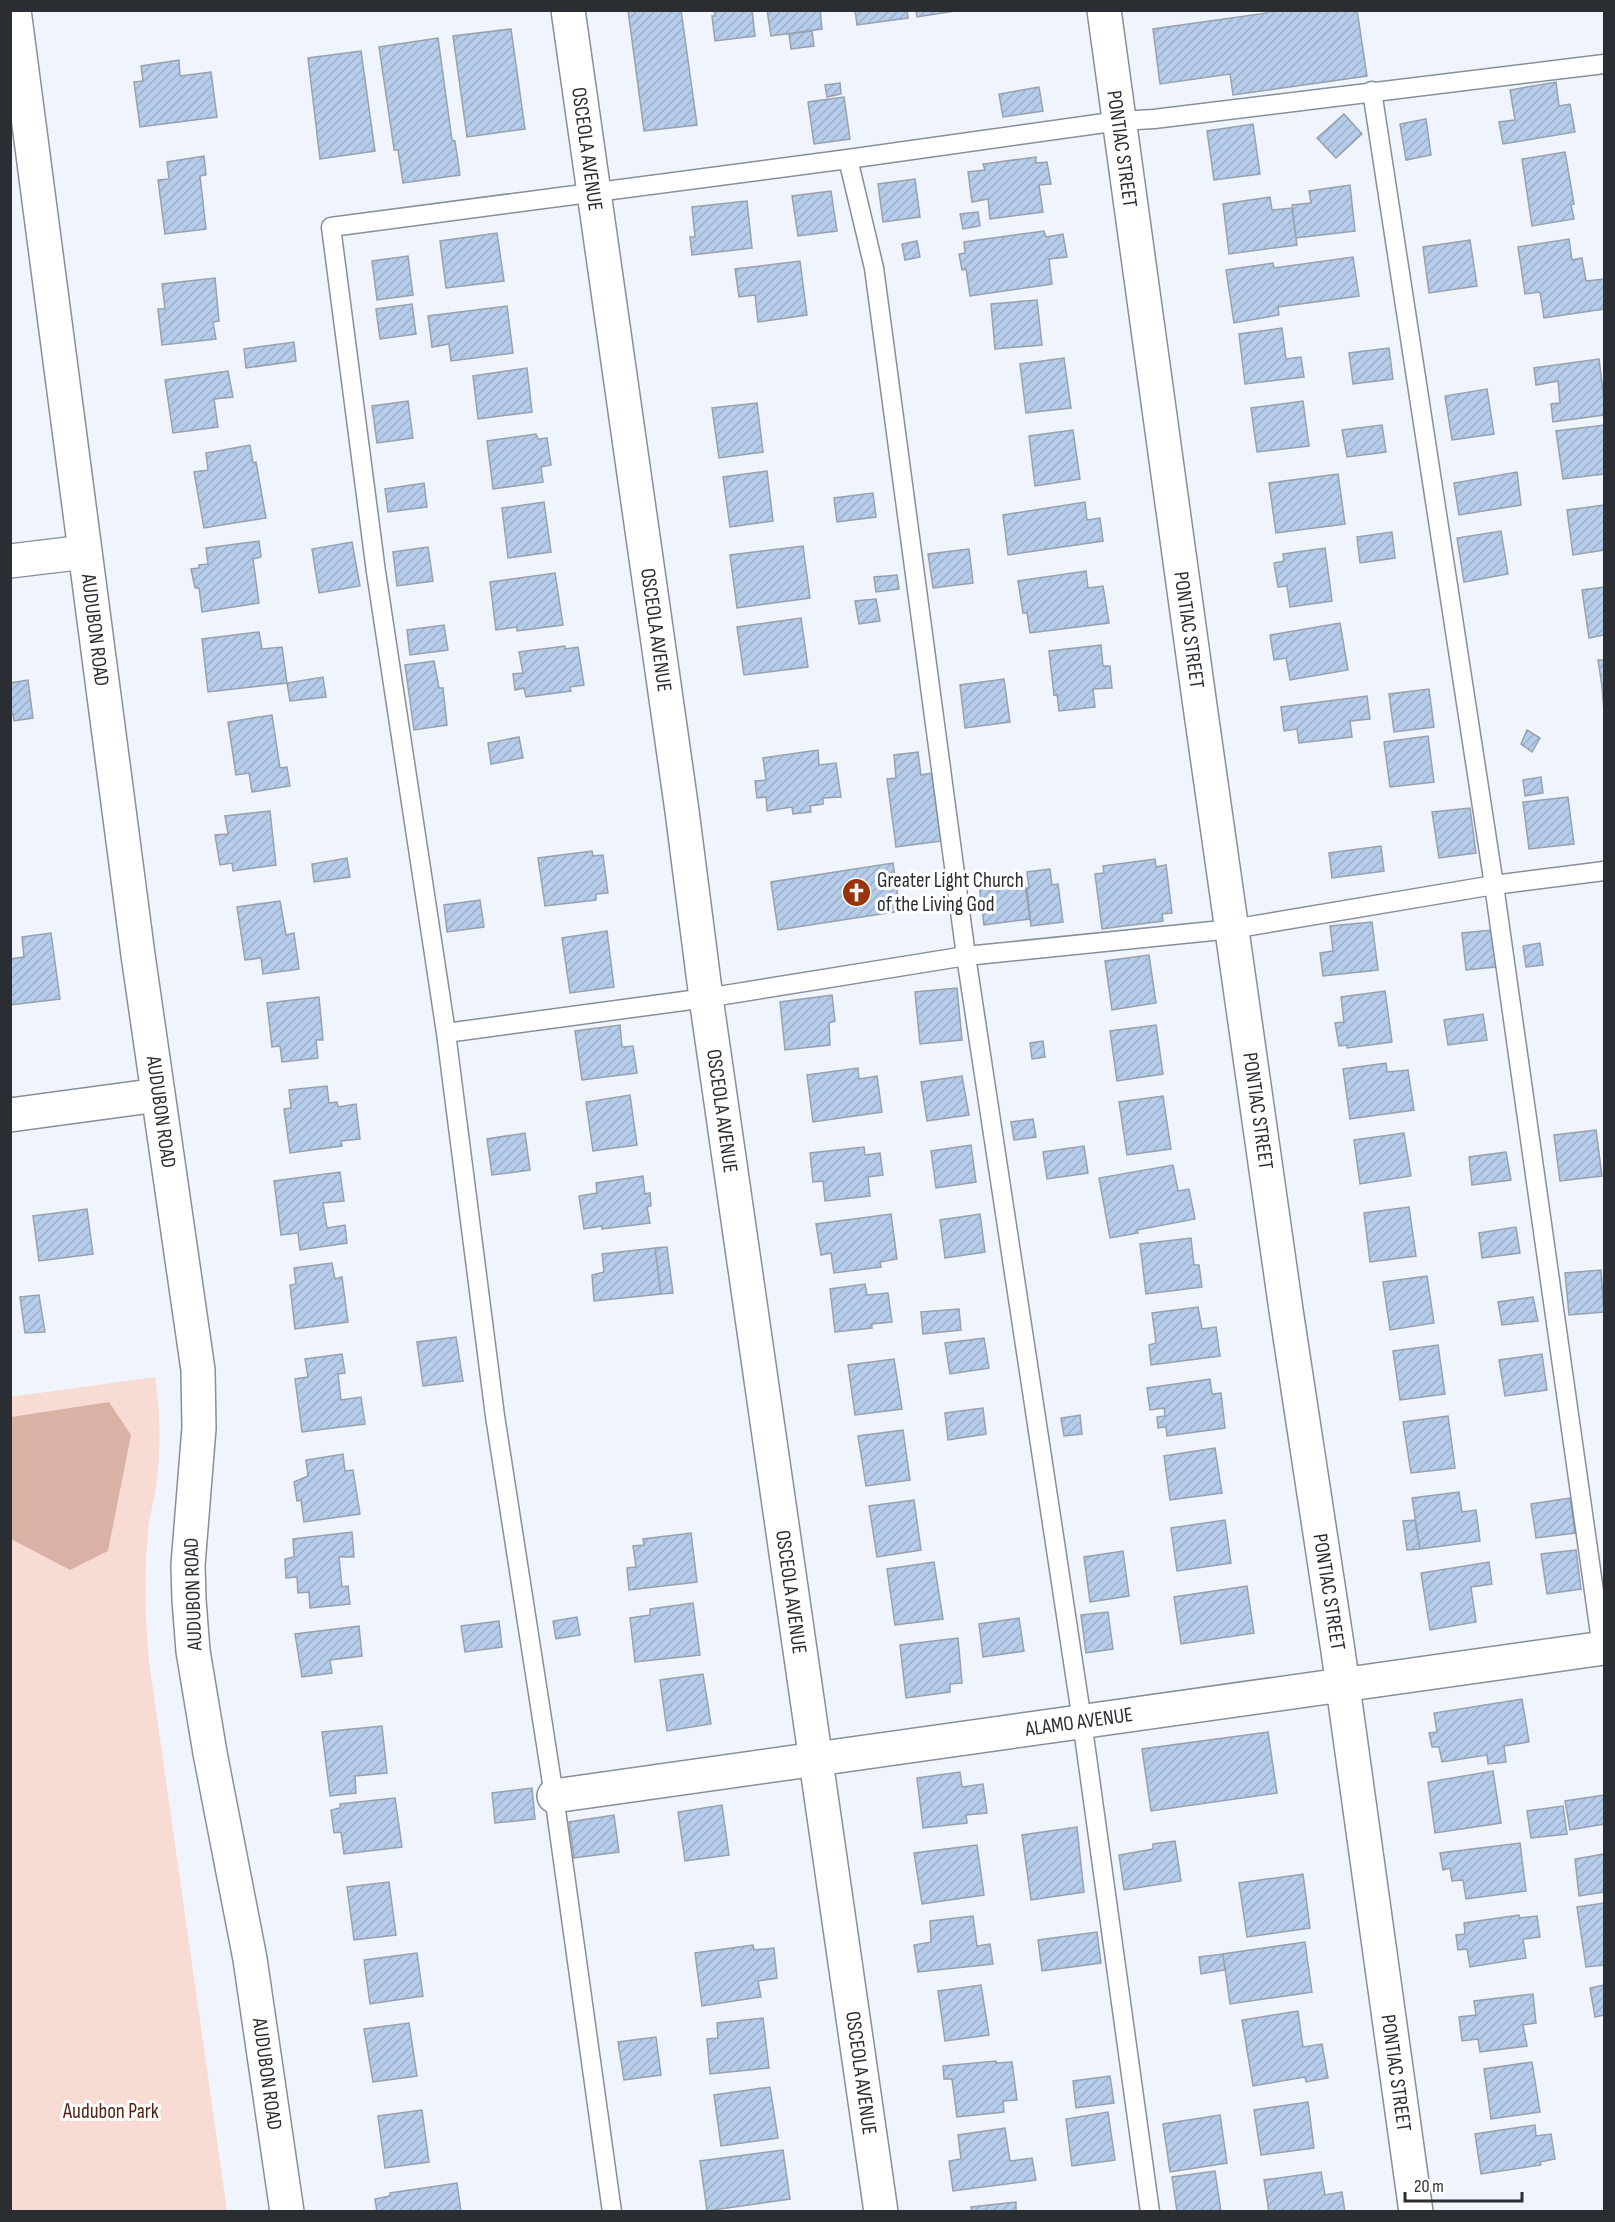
<svg xmlns="http://www.w3.org/2000/svg" width="1615" height="2222" viewBox="0 0 1615 2222" font-family="'Sofia Sans Condensed',sans-serif">
<defs>
<pattern id="building-hatch" width="6" height="6" patternUnits="userSpaceOnUse" patternTransform="scale(1.5)"><rect width="6" height="6" fill="#b6cceb"/><path d="M-1 1l2-2M0 6l6-6M5 7l2-2" fill="none" stroke="#9db0ca"/></pattern>
</defs>
<rect width="100%" height="100%" fill="#f0f5fd"/>
<path fill="#f8dbd2" d="M155,1377C161,1415 161,1450 156,1487C154,1502 149,1517 148,1532C144,1576 145,1617 149,1661L227,2211H11L10,1397Z"/>
<path fill="#dab2a5" d="M109,1402L131,1435L108,1551L70,1570L11,1539V1417Z"/>
<path fill="url(#building-hatch)" stroke="#98a1ad" stroke-width="1.5" d="M628,10H681L697,125L644,131Z
M714,10H752L755,36L715,41L712,16H715Z
M767,10H820L822,29L771,36Z
M855,10H907L908,18L857,25Z
M916,10H962L917,17Z
M1266,10H1357L1367,76L1233,95L1230,74L1160,84L1153,29L1267,13Z
M511,29L525,129L467,137L453,36Z
M812,31L814,46L791,49L789,34Z
M438,38L452,140L455,141L460,175L403,183L398,150H394V149L379,47Z
M361,51L375,151L320,159L308,58Z
M179,60L180,76L211,72L217,117L140,127L134,82L143,81L141,66Z
M1556,82L1559,106L1570,104L1575,132L1503,144L1499,122L1515,120L1510,90Z
M840,83L841,94L827,97L825,85Z
M1039,87L1043,111L1003,117L999,94Z
M844,97L850,139L814,144L808,102Z
M1344,114L1362,134L1336,158L1317,138Z
M1426,119L1431,155L1406,160L1400,124Z
M1253,124L1260,174L1214,180L1207,131Z
M1565,152L1574,204L1571,205L1574,219L1532,226L1522,159Z
M204,156L206,175L200,176L206,229L165,234L158,180L169,179L167,162Z
M1036,157V163L1047,162L1051,184L1039,185L1043,212L990,219L988,199L972,202L968,172L985,170L983,164Z
M915,179L920,217L883,222L878,184Z
M1350,185L1355,231L1296,238L1292,205L1311,203L1309,191Z
M831,191L837,231L798,236L792,196Z
M1270,197L1272,210L1292,208L1297,245L1229,254L1223,204Z
M747,201L752,248L692,255L690,237H695L692,207Z
M978,212L980,226L963,229L960,214Z
M1044,231L1046,237L1063,234L1067,257L1049,259L1052,284L970,296L966,269L962,270L959,254L965,253L964,242Z
M497,233L504,281L446,288L440,241Z
M1569,239L1572,260L1582,258L1586,281L1604,279V309L1544,318L1540,292L1525,294L1518,247Z
M1470,240L1477,286L1429,293L1423,247Z
M917,241L920,257L905,260L902,244Z
M408,256L413,295L377,300L372,261Z
M1353,257L1359,296L1278,307L1279,315L1234,323L1226,270L1273,263L1274,268Z
M800,261L807,315L758,322L755,295L739,297L735,269Z
M215,278L219,321L213,322L216,339L162,345L158,309H165L162,284Z
M1037,300L1042,345L995,349L991,304Z
M412,304L416,334L380,339L376,309Z
M507,306L513,353L451,361L449,344L432,347L428,316Z
M1282,328L1286,359L1301,357L1304,377L1245,384L1239,334Z
M294,342L296,361L246,368L244,349Z
M1389,348L1393,379L1353,384L1349,353Z
M1064,358L1071,408L1026,413L1020,364Z
M1599,359L1604,399V415L1553,422L1551,404L1560,403L1558,381L1536,385L1534,368Z
M527,368L532,412L478,419L473,376Z
M228,371L233,397L214,399L218,427L173,433L165,380Z
M1487,389L1494,434L1452,440L1445,396Z
M408,401L413,438L377,443L372,406Z
M1303,401L1309,446L1257,452L1251,408Z
M757,403L763,452L719,458L712,408Z
M1382,425L1386,452L1347,457L1342,430Z
M1604,425V474L1563,479L1556,431Z
M1073,430L1080,479L1035,486L1029,436Z
M536,434L538,439L547,438L551,465L541,467L543,482L493,489L487,441Z
M250,445L253,463L256,462L266,518L204,528L194,472L208,470L206,453Z
M767,471L773,521L730,527L723,477Z
M1517,472L1521,505L1459,515L1454,483Z
M1338,474L1345,524L1276,533L1269,483Z
M424,483L427,507L388,512L385,489Z
M873,493L876,517L837,522L834,498Z
M544,502L551,552L508,558L502,508Z
M1085,502L1087,520L1100,518L1103,541L1008,555L1003,515Z
M1604,505V550L1573,555L1567,510Z
M1501,531L1508,574L1464,582L1457,538Z
M1392,532L1395,558L1360,563L1357,537Z
M259,541L261,557L253,559L259,603L202,612L199,588H195L191,569L199,568V565L208,564L206,548Z
M352,542L360,586L319,593L312,549Z
M803,546L810,598L737,608L730,555Z
M428,547L433,581L397,586L393,552Z
M1325,548L1332,601L1290,607L1287,586L1278,587L1274,563L1284,561L1283,554Z
M969,549L973,583L933,588L928,554Z
M1086,571L1088,588L1103,586L1109,623L1030,633L1027,613H1023L1018,581Z
M555,573L563,625L517,631V627L496,630L490,582Z
M897,575L899,589L876,592L874,577Z
M1604,587V635L1589,638L1582,590Z
M876,599L880,621L859,624L855,601Z
M801,618L808,667L744,675L737,627Z
M1340,623L1348,670L1290,680L1286,658L1274,660L1270,635Z
M444,625L448,650L410,655L407,630Z
M259,632L262,649L282,647L287,683L208,692L202,639Z
M1101,645L1103,666H1110L1112,688L1093,689L1095,707L1059,711L1057,694L1054,695L1049,651Z
M565,646V649L578,647L584,685L570,687L571,691L526,697L524,688L515,690L513,674L523,673L519,652Z
M1598,660H1604V711L1602,686Z
M434,661L439,688H443L447,725L414,730L405,665Z
M323,677L326,697L290,701L287,683Z
M1004,679L1010,722L965,728L960,685Z
M28,680L33,718L14,721L13,714H10V683Z
M1429,689L1434,727L1394,732L1389,694Z
M1367,696L1370,719L1350,721L1352,737L1299,743L1297,729L1284,731L1281,707Z
M272,715L280,768L287,767L290,786L252,792L249,773L236,775L228,722Z
M1527,730L1540,738L1532,752L1521,744Z
M1428,736L1434,782L1390,787L1384,742Z
M519,737L523,758L491,764L488,743Z
M818,750L819,765L836,763L841,797L823,798V804L810,806L811,812L793,814L792,807L767,811L766,797L757,798L755,781L766,780L763,758Z
M918,752L921,775L932,773L941,841L896,847L887,779L896,778L894,755Z
M1541,777L1543,793L1525,796L1523,780Z
M1568,797L1574,844L1529,849L1523,802Z
M1470,808L1476,853L1439,858L1432,812Z
M270,811L276,865L233,871L232,863L220,865L215,835L228,834L225,816Z
M1381,846L1384,871L1332,878L1329,853Z
M592,851L593,856L603,855L608,893L596,894V900L545,906L538,858Z
M347,858L350,877L314,882L312,864Z
M1155,859L1156,867L1166,865L1172,913L1162,914L1163,921L1102,929L1095,874L1104,873L1103,866Z
M893,863L900,911L778,930L771,882Z
M1050,869L1052,885L1058,884L1063,922L1031,926L1027,888H1029L1027,872Z
M1024,878L1030,919L984,925L979,884Z
M480,900L484,927L447,932L444,905Z
M280,901L286,935L294,933L299,969L263,974L261,958L245,960L237,907Z
M1372,922L1378,970L1323,976L1320,953L1333,951L1330,926Z
M1492,930L1496,967L1466,970L1462,933Z
M607,931L614,987L570,993L562,938Z
M51,933L60,999L10,1005V959L24,957L22,937Z
M1540,943L1543,965L1526,967L1523,946Z
M1149,955L1156,1003L1112,1010L1105,961Z
M957,988L962,1040L920,1044L915,992Z
M1385,991L1392,1042L1347,1048V1045L1339,1046L1335,1023L1344,1022L1341,997Z
M832,995L835,1021L829,1023L830,1045L785,1050L780,1002Z
M319,997L323,1040H316L318,1058L282,1062L280,1046L272,1047L267,1003Z
M1483,1014L1487,1040L1448,1045L1444,1020Z
M620,1025L622,1047L633,1046L637,1073L582,1080L575,1031Z
M1156,1025L1163,1074L1117,1081L1110,1031Z
M1043,1041L1045,1057L1032,1059L1030,1043Z
M1386,1063L1387,1072L1408,1070L1414,1110L1350,1119L1343,1069Z
M858,1068L859,1079L877,1076L882,1112L813,1122L807,1075Z
M962,1076L969,1115L927,1121L921,1082Z
M327,1086L329,1103L337,1102L338,1107L356,1104L360,1139L341,1141L342,1146L290,1153L284,1109L291,1108L289,1090Z
M630,1095L637,1145L593,1151L586,1102Z
M1163,1096L1171,1149L1127,1155L1119,1102Z
M1033,1119L1036,1137L1014,1140L1011,1122Z
M1596,1130L1602,1176L1560,1181L1554,1135Z
M525,1133L530,1170L492,1175L487,1139Z
M1404,1133L1411,1176L1360,1184L1354,1140Z
M971,1145L976,1182L936,1188L931,1151Z
M1084,1146L1088,1173L1047,1179L1043,1152Z
M864,1147L865,1155L880,1153L883,1175L868,1177L870,1196L825,1201L823,1181L813,1182L810,1153Z
M1506,1152L1511,1180L1472,1185L1469,1157Z
M1173,1165L1178,1191L1189,1189L1195,1219L1137,1230L1138,1233L1110,1238L1099,1178Z
M340,1172L344,1201L323,1203L327,1228L345,1225L347,1243L300,1250L298,1233L281,1235L274,1181Z
M643,1176L645,1194L650,1193L651,1206L647,1207L650,1223L602,1229V1226L584,1229L579,1196L597,1193L596,1183Z
M1409,1207L1416,1256L1370,1262L1364,1213Z
M87,1209L93,1254L39,1261L33,1216Z
M891,1214L897,1259L880,1262L881,1267L834,1273L831,1253L821,1255L816,1224Z
M980,1214L985,1252L945,1258L940,1220Z
M1516,1227L1520,1253L1482,1258L1479,1233Z
M1191,1238L1194,1265H1199L1202,1287L1146,1294L1140,1244Z
M667,1247L673,1293L661,1294L655,1248Z
M655,1248L661,1294L594,1301L592,1275L604,1272L602,1254Z
M332,1263L335,1279L342,1277L348,1322L295,1329L290,1285L296,1284L294,1268Z
M1601,1270L1604,1312L1569,1315L1565,1273Z
M1427,1276L1434,1323L1390,1330L1383,1282Z
M865,1284L867,1295L888,1293L892,1322L872,1324V1328L835,1332L830,1289Z
M39,1295L45,1332L25,1333L20,1297Z
M1533,1297L1538,1321L1502,1325L1498,1302Z
M1198,1307L1202,1329L1216,1327L1220,1356L1151,1365L1149,1345L1156,1343L1152,1313Z
M959,1309L961,1330L923,1334L921,1312Z
M456,1337L463,1381L423,1386L417,1342Z
M984,1338L989,1368L950,1374L945,1343Z
M1438,1345L1445,1394L1400,1400L1393,1351Z
M342,1354L345,1373L338,1374L341,1400L361,1397L365,1424L302,1432L295,1379L308,1377L305,1359Z
M1542,1354L1547,1390L1505,1396L1499,1360Z
M894,1359L902,1409L855,1415L848,1365Z
M1210,1379L1212,1394L1221,1393L1225,1428L1167,1436L1166,1427L1158,1428L1157,1417L1165,1416L1164,1408L1150,1410L1147,1388Z
M983,1408L986,1434L948,1440L945,1413Z
M1080,1415L1082,1434L1064,1436L1061,1418Z
M1448,1416L1455,1468L1411,1473L1403,1422Z
M903,1430L910,1480L866,1486L858,1436Z
M1215,1448L1222,1493L1170,1500L1164,1456Z
M343,1454L345,1471L353,1470L360,1514L304,1522L301,1500L297,1501L294,1482L308,1476L306,1460Z
M1459,1492L1462,1512L1476,1510L1480,1541L1420,1549L1412,1498Z
M1570,1498L1575,1533L1536,1538L1531,1504Z
M914,1500L921,1550L877,1557L869,1506Z
M1225,1520L1231,1563L1177,1571L1171,1528Z
M1415,1520L1420,1549L1407,1550L1403,1521Z
M352,1532L354,1557H339L342,1587L348,1586L350,1604L310,1608L309,1592L298,1593L297,1577L286,1578L285,1559L294,1557L293,1539Z
M691,1533L697,1582L629,1590L627,1568L636,1567L633,1546L644,1545L643,1539Z
M1576,1550L1581,1589L1547,1594L1541,1554Z
M1123,1551L1129,1596L1090,1602L1084,1557Z
M934,1562L943,1619L895,1625L887,1569Z
M1489,1562L1492,1584L1471,1587L1476,1622L1430,1630L1421,1573Z
M1247,1586L1254,1633L1181,1644L1174,1597Z
M693,1603L700,1655L635,1662L630,1618L650,1615V1609Z
M1108,1612L1113,1649L1086,1653L1081,1615Z
M577,1617L580,1635L556,1639L553,1621Z
M1019,1618L1024,1651L983,1657L979,1624Z
M499,1621L502,1647L465,1652L461,1626Z
M359,1626L362,1656L330,1660L332,1673L302,1677L295,1634Z
M958,1638L962,1683L950,1684V1692L906,1698L900,1645Z
M703,1674L711,1724L667,1731L660,1680Z
M1522,1699L1529,1742L1504,1746L1506,1762L1488,1764L1487,1755L1442,1762L1439,1747H1432L1429,1733L1437,1732L1434,1713Z
M382,1726L387,1773L355,1776L356,1793L330,1796L322,1732Z
M1268,1732L1277,1793L1151,1811L1142,1749Z
M1493,1771L1501,1823L1435,1833L1428,1782Z
M960,1772L962,1787L983,1784L987,1813L966,1815L967,1823L923,1828L917,1778Z
M532,1788L535,1819L495,1823L492,1793Z
M1604,1795V1824L1570,1830L1565,1801Z
M395,1798L402,1847L344,1854L341,1832L334,1833L331,1810L340,1808V1804Z
M722,1805L729,1855L685,1861L678,1812Z
M1563,1806L1567,1834L1531,1838L1527,1811Z
M614,1815L619,1852L574,1858L569,1822Z
M1077,1827L1084,1892L1031,1900L1022,1835Z
M1175,1841L1181,1881L1124,1890L1119,1855L1153,1849V1844Z
M1520,1843L1526,1891L1466,1899L1463,1880L1452,1881L1450,1868L1443,1870L1440,1853Z
M977,1845L984,1895L922,1904L914,1853Z
M1604,1854V1892L1579,1896L1575,1859Z
M1303,1874L1310,1928L1247,1937L1239,1883Z
M389,1882L396,1935L354,1940L347,1887Z
M1604,1903V1965L1586,1967L1577,1907Z
M1519,1915L1520,1918L1537,1916L1540,1937L1523,1939L1526,1958L1470,1967L1467,1949L1458,1950L1456,1935L1465,1934L1464,1923Z
M973,1916L977,1946L990,1944L993,1964L918,1972L914,1945L931,1942L930,1921Z
M1097,1932L1101,1963L1042,1971L1038,1940Z
M1305,1942L1312,1992L1230,2004L1223,1954Z
M753,1945L754,1950L774,1948L777,1978L758,1981L761,1997L702,2006L695,1953Z
M417,1953L423,1996L370,2004L364,1960Z
M1223,1954L1225,1970L1201,1974L1199,1957Z
M981,1985L989,2035L945,2041L938,1991Z
M1604,1985V2015L1595,2017L1590,1988Z
M1533,1994L1536,2023L1523,2025L1527,2046L1480,2052L1478,2039L1462,2041L1459,2017L1476,2015L1474,2001Z
M1298,2011L1303,2047L1322,2044L1328,2078L1306,2082L1305,2077L1253,2086L1242,2020Z
M763,2018L769,2068L710,2074L707,2039L718,2038L717,2023Z
M409,2023L417,2076L373,2082L364,2029Z
M656,2037L661,2075L624,2080L618,2042Z
M996,2061V2063L1012,2062L1017,2100L1003,2101L1004,2112L957,2117L952,2079H944L943,2066Z
M1532,2062L1540,2112L1491,2119L1484,2069Z
M1110,2076L1114,2103L1076,2108L1073,2081Z
M770,2087L778,2138L721,2146L714,2095Z
M1308,2102L1314,2148L1261,2155L1254,2110Z
M422,2110L429,2162L385,2168L378,2116Z
M1108,2112L1115,2160L1072,2166L1066,2119Z
M1220,2115L1227,2163L1170,2172L1163,2124Z
M1535,2125L1536,2136L1551,2134L1555,2159L1540,2162L1541,2165L1481,2174L1475,2134Z
M1005,2128L1010,2161L1032,2158L1036,2180L953,2191L949,2161L961,2159L958,2135Z
M783,2150L790,2199L707,2211L700,2161Z
M1215,2171L1221,2212H1177L1172,2177Z
M1321,2172L1325,2195L1342,2192L1345,2212H1269L1264,2180Z
M457,2183L461,2212H377L375,2199L390,2196V2193Z
M1016,2202V2212H972L971,2207Z"/>
<g fill="none" stroke-linecap="round" stroke-linejoin="round">
<defs>
<path id="service" d="M1372,91L1494,885L1603,1655
M848,159L874,268L966,956L1082,1721L1150,2212
M446,1033L706,998L966,956L1232,929L1494,885L1604,871
M612,2212L554,1796L495,1416L446,1033L376,572L331,227L848,159L1119,121L1154,119L1604,64"/>
<path id="minor" d="M14,10L138,955L198,1370L199,1428L188,1565L189,1600L193,1651L210,1753L250,1959L287,2212
M568,10L682,811L706,998L881,2212
M1104,10L1200,706L1286,1310L1338,1651L1416,2212
M10,561L85,552
M10,1115L158,1095
M554,1796L1604,1648"/>
</defs>
<use href="#service" stroke="#878f9b" stroke-width="21"/>
<use href="#minor" stroke="#878f9b" stroke-width="36"/>
<use href="#service" stroke="#fff" stroke-width="18"/>
<use href="#minor" stroke="#fff" stroke-width="33"/>
</g>
<defs>
<symbol id="church-disc" viewBox="-11 -11 22 22"><circle r="9.5" fill="#99330a" stroke="#fff"/><path d="M-1.2-6h2.4v3.5h3.3v2.4h-3.3V6h-2.4V-.1h-3.3v-2.4h3.3Z" fill="#fff"/></symbol>
</defs>
<g fill-rule="evenodd">
<use href="#church-disc" x="840" y="876" width="33" height="33"/>
</g>
<g text-anchor="middle" dominant-baseline="central" stroke-width="6" stroke-linejoin="round" paint-order="stroke">
<g font-size="21" fill="#2a2e33" stroke="#fff">
<text transform="translate(587 149) rotate(82)">OSCEOLA AVENUE</text>
<text transform="translate(1122 149) rotate(82)">PONTIAC STREET</text>
<text transform="translate(95 630) rotate(83)">AUDUBON ROAD</text>
<text transform="translate(656 630) rotate(82)">OSCEOLA AVENUE</text>
<text transform="translate(1189 630) rotate(82)">PONTIAC STREET</text>
<text transform="translate(722 1111) rotate(82)">OSCEOLA AVENUE</text>
<text transform="translate(1258 1111) rotate(82)">PONTIAC STREET</text>
<text transform="translate(161 1112) rotate(82)">AUDUBON ROAD</text>
<text transform="translate(791 1592) rotate(82)">OSCEOLA AVENUE</text>
<text transform="translate(1329 1592) rotate(81)">PONTIAC STREET</text>
<text transform="translate(193 1594) rotate(-92)">AUDUBON ROAD</text>
<text transform="translate(1079 1722) rotate(-8)">ALAMO AVENUE</text>
<text transform="translate(861 2073) rotate(82)">OSCEOLA AVENUE</text>
<text transform="translate(1396 2073) rotate(82)">PONTIAC STREET</text>
<text transform="translate(267 2074) rotate(82)">AUDUBON ROAD</text>
</g>
<g font-size="21" fill="#2a2e33" stroke="#fff" text-anchor="start">
<text x="877" y="880">Greater Light Church<tspan x="877" dy="24">of the Living God</tspan></text>
</g>
<g font-size="21" fill="#521" stroke="#fff">
<text x="111" y="2111">Audubon Park</text>
</g>
</g>
<rect width="1615" height="2222" fill="none" stroke="#2a2e33" stroke-width="24"/>
<path d="M1405 2192v9h117v-9" fill="none" stroke="#2a2e33" stroke-width="3"/>
<text x="1414" y="2192" font-size="18" fill="#2a2e33" stroke="#ffffff" stroke-width="4.5" paint-order="stroke">20 m</text>
</svg>
